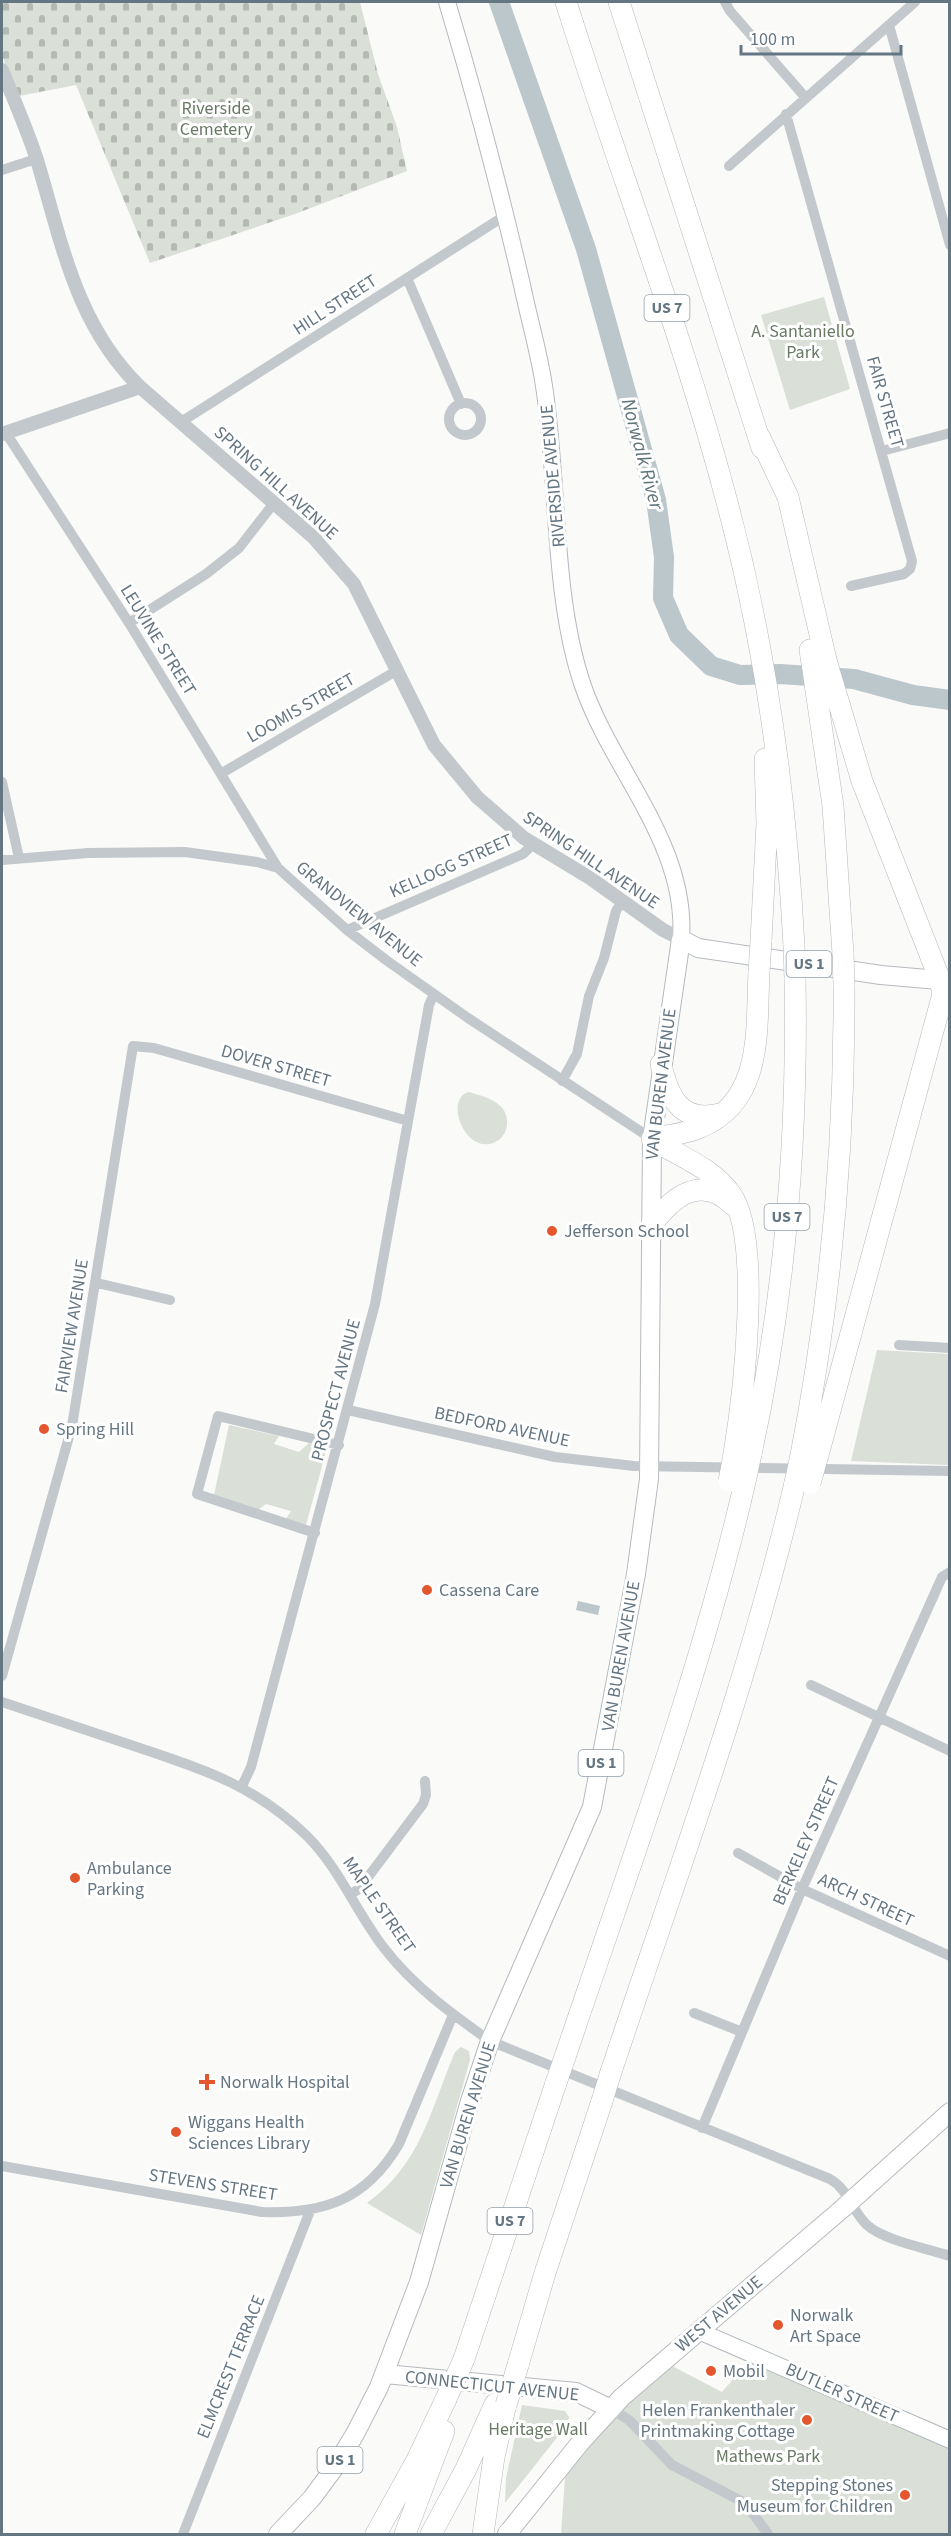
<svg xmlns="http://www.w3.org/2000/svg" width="951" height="2536" viewBox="0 0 951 2536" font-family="'Source Sans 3',sans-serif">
<defs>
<pattern id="cemetery-stones" width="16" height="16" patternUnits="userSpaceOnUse" patternTransform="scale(1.5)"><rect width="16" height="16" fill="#dadfd7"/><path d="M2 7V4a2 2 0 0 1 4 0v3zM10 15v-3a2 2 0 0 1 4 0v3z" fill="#b4b9b4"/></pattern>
<pattern id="water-ripples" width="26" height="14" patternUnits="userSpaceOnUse" patternTransform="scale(1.5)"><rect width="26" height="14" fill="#bbc7cb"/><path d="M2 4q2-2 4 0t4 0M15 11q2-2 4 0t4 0" fill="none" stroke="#9ca6aa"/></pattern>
</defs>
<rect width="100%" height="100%" fill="#fafaf8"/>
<path fill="#dadfd7" d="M824,297L850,389L790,410L761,315Z
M469,1092C478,1095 492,1098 499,1105C512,1115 509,1138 493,1143C464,1153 444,1098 469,1092Z
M877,1350L949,1354V1465L851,1461Z
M229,1425L279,1436L274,1444L299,1452L309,1443L327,1448L306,1525L286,1519L291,1511L266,1504L258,1510L214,1495Z
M461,2047L469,2051L470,2060L421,2235L367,2203C421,2164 430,2111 455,2052Z
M750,2360L896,2422L949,2448V2534H561L566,2465L621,2405L670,2365L722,2392Z
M522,2405L565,2411L569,2417L567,2425L505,2503L506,2478Z"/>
<path fill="url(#cemetery-stones)" d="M2,2H360L378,74L397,127L407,171L295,214L150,263L76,85L19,96L2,56Z"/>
<path fill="url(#water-ripples)" d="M578,1601L600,1606L598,1615L576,1610Z"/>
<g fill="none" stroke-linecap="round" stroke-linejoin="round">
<path stroke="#bbc7cb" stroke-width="20" d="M499,2L586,249L656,500L664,557L663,598L679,635L711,666L740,675L780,674L854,679L913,695L950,700"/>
<defs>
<path id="secondary" d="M447,2C475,95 500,190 522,285C529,319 539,352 544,386C559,481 552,596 583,686C612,770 688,845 681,939
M701,2332L950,2440"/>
<path id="primary" d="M385,2374L576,2392L611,2409
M278,2534L312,2498L335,2467L355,2434L379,2387L419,2282L470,2101L490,2041L592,1807L636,1574L649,1479L652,1139L681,939L698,948L881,975L950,981
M507,2534L580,2443L622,2397L842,2209L950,2112"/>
<path id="motorway" d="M566,2C617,165 680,327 724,491C765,640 786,793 794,946
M619,2L762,448
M759,436L788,497L826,660L862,781L940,980L943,994L818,1455
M810,650L833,806L843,954
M761,941L767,823L765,759
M661,1064C668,1097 681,1124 720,1114
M652,1139C678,1156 711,1167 730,1193C763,1236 743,1399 734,1454
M652,1139C668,1135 686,1134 701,1127C764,1100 756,1029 759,972
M651,1226C672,1197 701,1173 733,1205
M751,1454C785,1298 798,1138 795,978
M801,1455C831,1300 845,1143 844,985
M565,2057C629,1867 700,1677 745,1482
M610,2075C675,1879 748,1684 795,1483
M464,2359L556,2083
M518,2365L545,2273L602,2101
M509,2533L510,2534
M376,2534L417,2460L446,2399
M405,2534L444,2431
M431,2534L466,2469L495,2404
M483,2534L494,2457L505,2408"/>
</defs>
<use href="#secondary" stroke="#b3babf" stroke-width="18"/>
<use href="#primary" stroke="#b5babe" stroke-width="20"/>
<use href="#motorway" stroke="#b4b9bd" stroke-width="22"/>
<path stroke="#c3c8cc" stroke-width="10" d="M725,2L730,11L805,97
M889,25L950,245
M786,114L912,561L910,569L904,574L851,586
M729,166L915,2
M2,170L36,159
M407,278L461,404
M449 419a16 16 0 1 1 32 0a16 16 0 1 1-32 0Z
M181,422L506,215
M6,433L129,623L278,868
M882,451L950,433
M129,623L206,574L239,548L274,503
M222,773L396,671
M2,782L19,858
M2,860L88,853L185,852L257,862L278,868L347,930L386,960L468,1018L652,1139
M347,930L523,854L533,844
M562,1081L577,1054L589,996L604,958L616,911L622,901
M97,1283L170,1300
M899,1345L950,1348
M348,1410L555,1457L634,1466L950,1471
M315,1533L197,1494L218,1416L339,1445
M2,1676L72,1426L133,1046L154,1048L408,1121
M811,1685L950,1751
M2,1702C45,1716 88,1731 131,1745C201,1769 252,1783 307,1836C340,1869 356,1912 384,1948C413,1986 452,2014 490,2041L830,2179C849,2190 852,2211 867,2225C885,2241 926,2248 950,2256
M242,1786L251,1767L375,1304L429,1005L434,994
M738,1853L802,1889L950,1956
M351,1894L359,1889L423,1804L426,1795L425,1781
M694,2013L742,2032
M702,2128L802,1889L942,1577L950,1572
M2,2166L262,2212C324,2214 366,2200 399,2144L453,2015
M611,2409L629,2420L672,2465L745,2503L768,2534
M183,2534L310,2211"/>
<path stroke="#c3c8cc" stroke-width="14" d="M2,70C14,100 27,129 37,160C62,243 76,325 140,387L313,537L354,584L434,745L477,797L524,838L590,878L663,930L681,939
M2,434L140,387"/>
<use href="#secondary" stroke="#fff" stroke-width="16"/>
<use href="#primary" stroke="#fff" stroke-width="18"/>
<use href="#motorway" stroke="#fff" stroke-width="21"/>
<defs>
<path id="motorway-bridge" d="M794,946L795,978
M843,954L844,985
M759,972L761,941
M729,1481L734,1454
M745,1482L751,1454
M795,1483L801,1455
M810,1483L818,1455
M556,2083L565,2057
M602,2101L610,2075
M446,2399L464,2359
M506,2405L518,2365"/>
</defs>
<use href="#motorway-bridge" stroke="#b4b9bd" stroke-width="22" stroke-linecap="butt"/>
<use href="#motorway-bridge" stroke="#fff" stroke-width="21"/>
</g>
<g fill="#e4572e" stroke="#fff" stroke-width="2">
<circle cx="552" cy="1231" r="6"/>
<circle cx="44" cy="1429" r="6"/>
<circle cx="427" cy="1590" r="6"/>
<circle cx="75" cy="1878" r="6"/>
<path d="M204 2073h6v6h6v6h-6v6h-6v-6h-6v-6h6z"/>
<circle cx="176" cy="2132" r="6"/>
<circle cx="778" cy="2325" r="6"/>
<circle cx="711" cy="2371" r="6"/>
<circle cx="807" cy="2420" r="6"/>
<circle cx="905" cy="2495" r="6"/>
</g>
<g text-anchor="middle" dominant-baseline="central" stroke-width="6" stroke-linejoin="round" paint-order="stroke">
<g fill="#fff" stroke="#939fa8" stroke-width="1.5">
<rect x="644.5" y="295" width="45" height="26" rx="4.5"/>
<rect x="786.5" y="951" width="45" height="26" rx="4.5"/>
<rect x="764.5" y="1204" width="45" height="26" rx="4.5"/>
<rect x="578.5" y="1750" width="45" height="26" rx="4.5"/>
<rect x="487.5" y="2208" width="45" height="26" rx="4.5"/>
<rect x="317.5" y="2447" width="45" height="26" rx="4.5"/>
</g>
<g font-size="16" font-weight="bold" fill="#657683">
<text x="667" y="308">US 7</text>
<text x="809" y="964">US 1</text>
<text x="787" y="1217">US 7</text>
<text x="601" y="1763">US 1</text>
<text x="510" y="2221">US 7</text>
<text x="340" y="2460">US 1</text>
</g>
<g font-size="18" fill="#687a64" stroke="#fff">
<text x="216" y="108">Riverside<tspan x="216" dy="21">Cemetery</tspan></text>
<text x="803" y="331">A. Santaniello<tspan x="803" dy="21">Park</tspan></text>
<text x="538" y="2429">Heritage Wall</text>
<text x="768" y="2456">Mathews Park</text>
</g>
<g font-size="18" fill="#657683" stroke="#fff">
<text transform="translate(335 305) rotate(-33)">HILL STREET</text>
<text transform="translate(885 402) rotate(74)">FAIR STREET</text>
<text transform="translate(553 476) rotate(-95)">RIVERSIDE AVENUE</text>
<text transform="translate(276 483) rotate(42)">SPRING HILL AVENUE</text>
<text transform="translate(158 640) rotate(58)">LEUVINE STREET</text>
<text transform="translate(301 708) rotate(-30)">LOOMIS STREET</text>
<text transform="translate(591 860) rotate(34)">SPRING HILL AVENUE</text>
<text transform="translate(451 866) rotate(-24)">KELLOGG STREET</text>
<text transform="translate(359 914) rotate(39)">GRANDVIEW AVENUE</text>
<text transform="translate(276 1066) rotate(16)">DOVER STREET</text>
<text transform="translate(661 1084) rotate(-83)">VAN BUREN AVENUE</text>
<text transform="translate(72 1326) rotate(-81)">FAIRVIEW AVENUE</text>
<text transform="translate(336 1390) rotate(-75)">PROSPECT AVENUE</text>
<text transform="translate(502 1427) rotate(12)">BEDFORD AVENUE</text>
<text transform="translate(621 1656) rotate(-80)">VAN BUREN AVENUE</text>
<text transform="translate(806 1841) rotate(-66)">BERKELEY STREET</text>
<text transform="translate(866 1900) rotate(25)">ARCH STREET</text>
<text transform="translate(379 1905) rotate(55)">MAPLE STREET</text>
<text transform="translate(468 2115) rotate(-73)">VAN BUREN AVENUE</text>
<text transform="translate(213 2185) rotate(9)">STEVENS STREET</text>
<text transform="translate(719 2314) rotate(-40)">WEST AVENUE</text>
<text transform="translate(231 2367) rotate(-68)">ELMCREST TERRACE</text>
<text transform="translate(492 2386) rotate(6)">CONNECTICUT AVENUE</text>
<text transform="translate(842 2393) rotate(24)">BUTLER STREET</text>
</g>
<g font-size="18" fill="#657683" stroke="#fff" text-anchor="start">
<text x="564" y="1231">Jefferson School</text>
<text x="56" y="1429">Spring Hill</text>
<text x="439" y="1590">Cassena Care</text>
<text x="87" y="1868">Ambulance<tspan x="87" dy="21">Parking</tspan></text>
<text x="220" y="2082">Norwalk Hospital</text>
<text x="188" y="2122">Wiggans Health<tspan x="188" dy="21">Sciences Library</tspan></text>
<text x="790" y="2315">Norwalk<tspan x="790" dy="21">Art Space</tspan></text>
<text x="723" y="2371">Mobil</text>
<text x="795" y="2410" text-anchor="end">Helen Frankenthaler<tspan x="795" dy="21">Printmaking Cottage</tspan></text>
<text x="893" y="2485" text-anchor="end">Stepping Stones<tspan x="893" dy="21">Museum for Children</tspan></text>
</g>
<g font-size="20" font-style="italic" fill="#60757c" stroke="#fff">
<text transform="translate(642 454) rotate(75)">Norwalk River</text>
</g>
</g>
<rect width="951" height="2536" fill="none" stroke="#657683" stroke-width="6"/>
<path d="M741 45v9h160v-9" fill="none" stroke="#657683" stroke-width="3"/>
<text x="750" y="45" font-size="18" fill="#657683" stroke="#ffffff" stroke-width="4.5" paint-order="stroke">100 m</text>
</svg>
